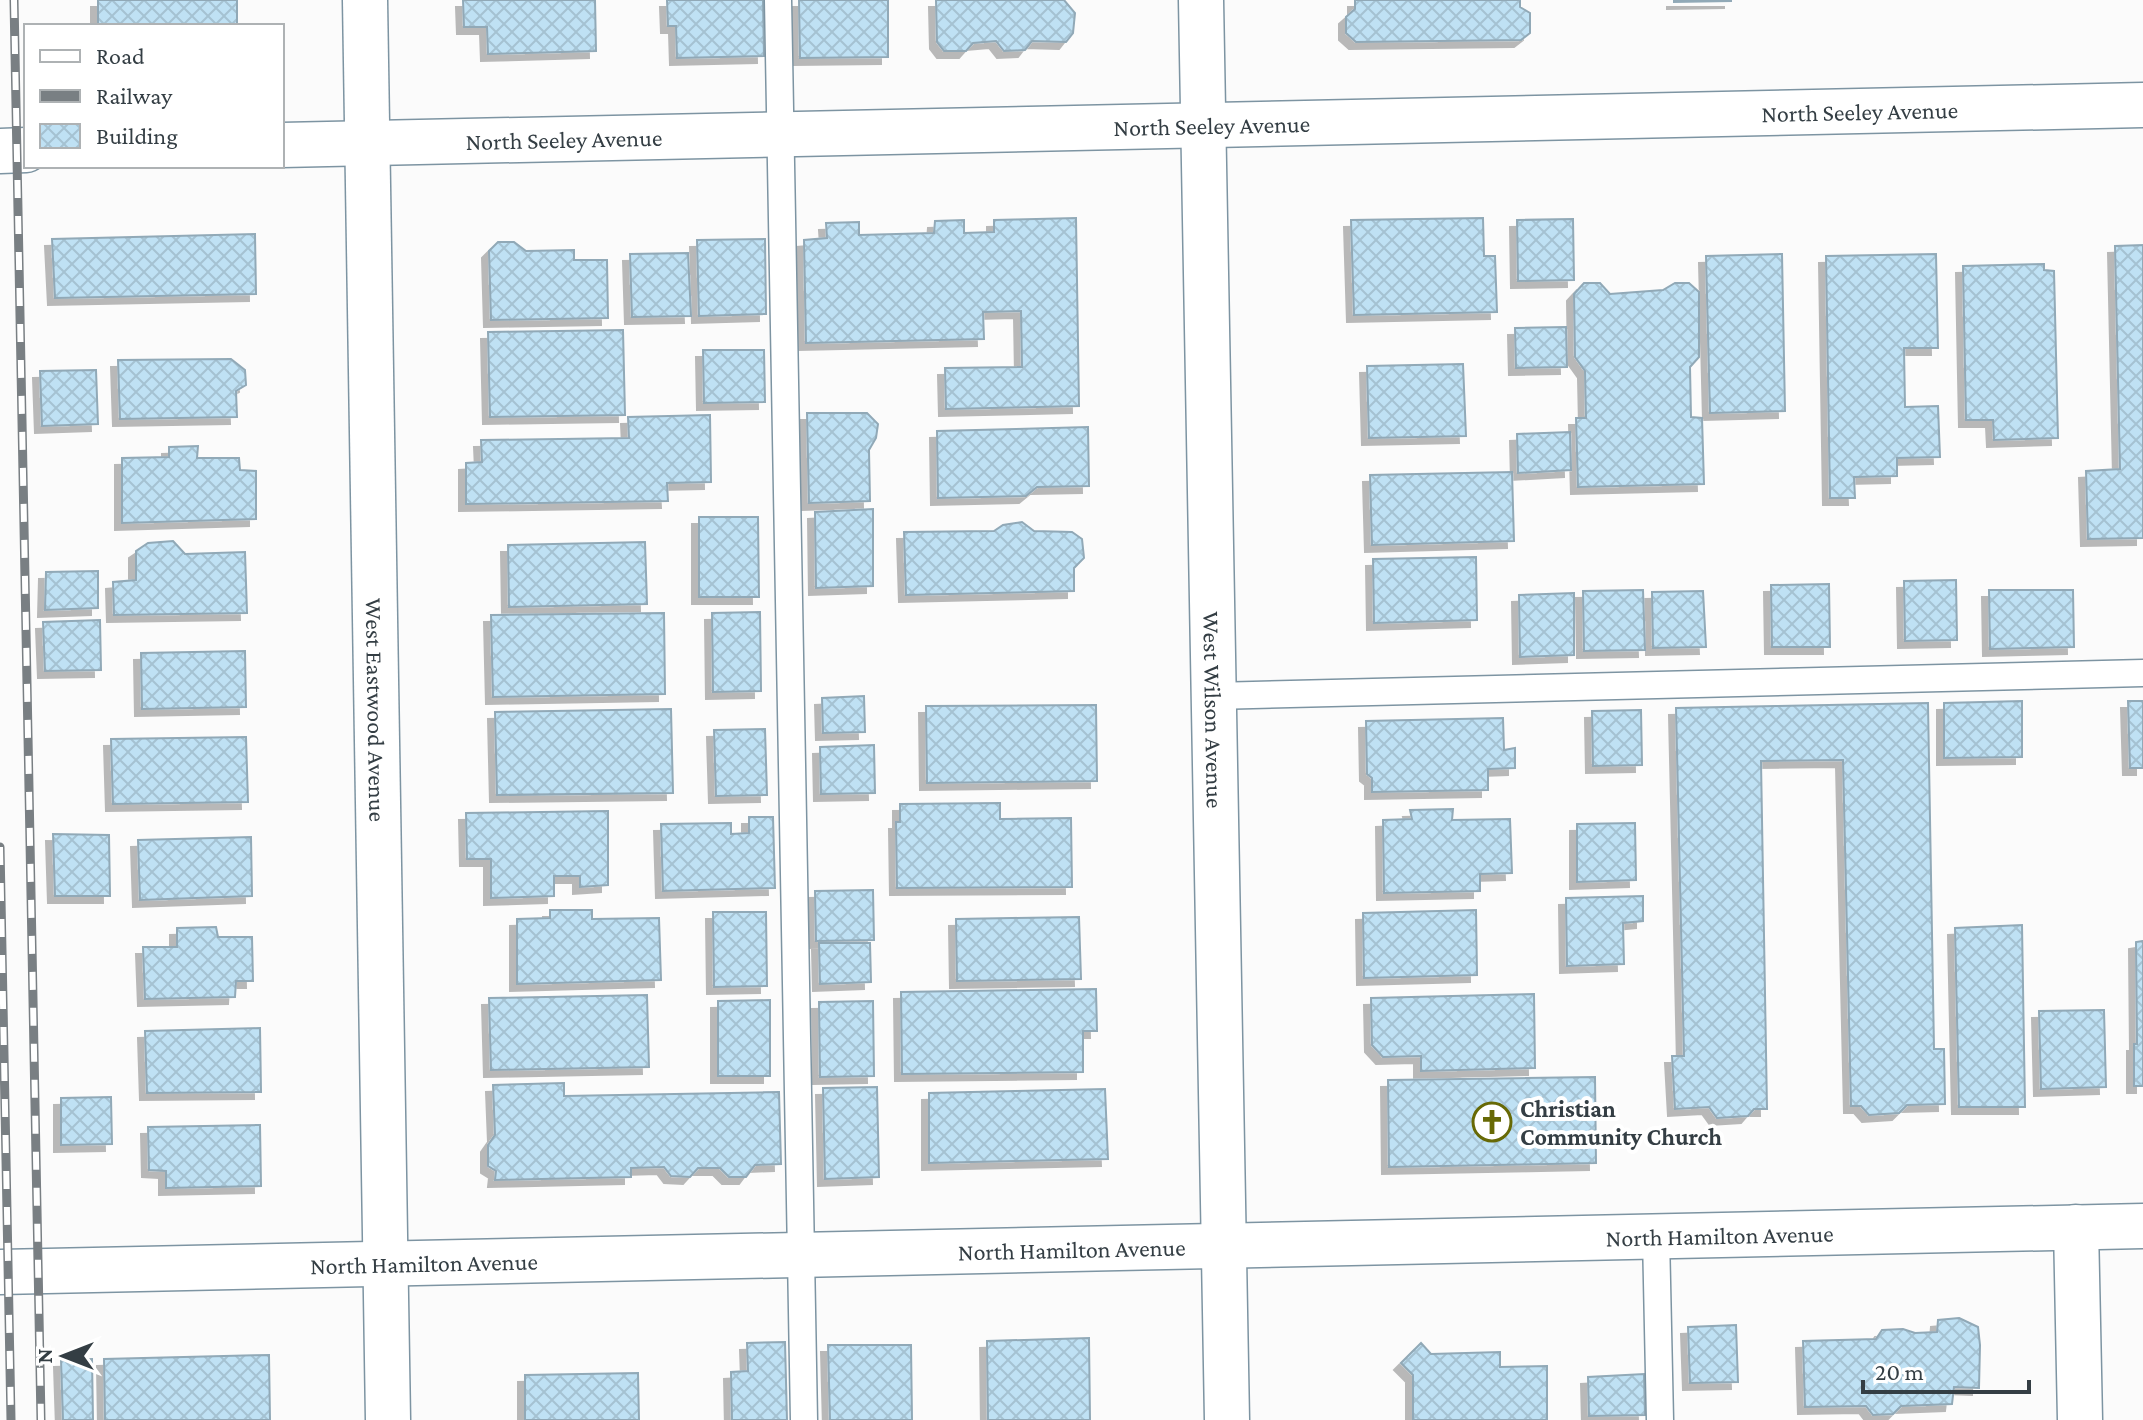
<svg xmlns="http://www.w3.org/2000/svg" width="2143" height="1420" viewBox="0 0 2143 1420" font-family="'Crimson Pro',serif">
<defs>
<pattern id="building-cross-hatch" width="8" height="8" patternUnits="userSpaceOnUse" patternTransform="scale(2)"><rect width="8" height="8" fill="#bfe1f4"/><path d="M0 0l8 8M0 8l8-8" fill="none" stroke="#a5c2d2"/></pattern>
<filter id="shadow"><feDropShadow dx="-7" dy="7" stdDeviation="0" flood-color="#0004"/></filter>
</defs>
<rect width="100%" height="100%" fill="#fbfbfb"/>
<path fill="url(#building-cross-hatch)" stroke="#91a9b7" stroke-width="2" filter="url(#shadow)" d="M98,0H237V26H98Z
M463,0H595L596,51L488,54L487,27H464Z
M667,0H763L764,56L677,58L676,26H668Z
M799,0H888V57L800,58Z
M936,0H1064L1075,13L1073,33L1066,42L1032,41L1025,50L1004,51L996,41L973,43L966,51H944L937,42Z
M1355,0H1520V7L1530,13V33L1521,40L1356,42L1346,33V17L1355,9Z
M1674,0H1731V1L1674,2Z
M1076,218L1079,406L946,409L945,368L1022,367L1021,311L983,312L984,339L806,343L804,240L827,238L826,223L859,222V235L934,233L935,221L964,220V233L994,232V220Z
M1483,218L1484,256H1495L1497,312L1354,315L1351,220Z
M1573,219L1574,280L1518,281L1517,220Z
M255,234L256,294L55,298L52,239Z
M765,239L766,314L699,316L697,240Z
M498,242H514L526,251L574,250V260H607L608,318L491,320L489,251Z
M2143,245V538L2088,539L2086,471L2120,469L2115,246Z
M688,253L691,316L632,317L630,254Z
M1782,254L1785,411L1710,413L1706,256Z
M1936,254L1938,348H1904L1905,407L1938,406L1940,457L1897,458V476L1854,477L1855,498H1830L1826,256Z
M2044,264V270L2054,271L2058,438L1994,440L1993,420H1966L1963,266Z
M1584,283H1600L1610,294L1663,290L1675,283H1689L1699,292V357L1690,367L1691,417L1702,418L1704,484L1578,487L1576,418H1586L1585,371L1575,357L1574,294Z
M1566,327L1567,367L1516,368L1515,328Z
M623,330L625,415L490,417L488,332Z
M703,350H764L765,402L704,403Z
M231,359L245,370L246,385L236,391L237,417L120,419L118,360Z
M1463,364L1466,436L1369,438L1367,366Z
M96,370L98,424L42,426L40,371Z
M807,413H867L878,424L876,438L869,450L870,501L809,503Z
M710,415L711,482L667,483L668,501L466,504V463L482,462L481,440L629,438L628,417Z
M1088,427L1089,486L1037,487L1026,496L938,498L937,431Z
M1570,432L1571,470L1518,473L1517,434Z
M198,446L197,458H239L240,470L256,471V519L122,523V458L169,457V447Z
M1512,472L1514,541L1372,545L1370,475Z
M873,509V586L816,588L815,512Z
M699,517H758L759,597H699Z
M1022,522L1034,531L1072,532L1082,539L1084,558L1074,568V591L906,595L904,532L994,531L1003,525Z
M173,541L185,554L245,552L247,613L114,615L113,582L136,580V551L148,543Z
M645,542L647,604L509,607L508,545Z
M1476,557L1477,620L1374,623L1373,559Z
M98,571V608L45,610L46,572Z
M1956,580L1957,640L1905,641L1904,581Z
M1829,584L1830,647H1772L1771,585Z
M1643,590L1645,650L1584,651L1583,591Z
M1989,590H2073L2074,647L1990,649Z
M1703,591L1706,647L1653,648L1652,592Z
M1574,593V655L1520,657L1519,595Z
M760,612L761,691L713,692L712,613Z
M664,613L665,694L493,697L491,615Z
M100,620L101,670L45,671L43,622Z
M245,651L246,707L142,709L141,653Z
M864,696L865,732L823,733L822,698Z
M2022,701V757L1944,758V703Z
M2128,701H2143V768H2130Z
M1928,703L1934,1049H1944L1945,1104L1907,1105L1899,1113L1869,1115L1861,1106H1851L1843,760L1761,761L1767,1109H1754L1748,1116L1717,1118L1709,1107L1675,1109L1672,1056H1684L1676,708Z
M1096,705L1097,781L927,783L926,706Z
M671,709L673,793L497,795L495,712Z
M1641,710L1642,765L1593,766L1592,711Z
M1503,718L1504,750L1515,748V768L1488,769V790L1372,792V778L1367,774L1366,721Z
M765,729L767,795L716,796L714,730Z
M246,737L248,802L113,804L111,739Z
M874,745L875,793L821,794L820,747Z
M1000,803V819L1071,818L1072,887L897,888L896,822H900V804Z
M1453,809L1452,820L1510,819L1512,873L1480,874V891L1384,893L1383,820L1412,819L1410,810Z
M608,811V885L580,887V876H554V896L491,898V859H467L466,813Z
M749,817H773L775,888L663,891L661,824L731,823V834L749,833Z
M1635,823L1636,880L1577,882V824Z
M53,834L109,835L110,896H55Z
M251,837L252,896L140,900L138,840Z
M873,890L874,940L816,941L815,891Z
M1643,896V921L1623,923L1624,964L1567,966L1566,898Z
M550,910H592V919L659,918L661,980L517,984V919L550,918Z
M1476,910L1477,975L1364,978L1363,913Z
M713,912H766L767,986L714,987Z
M1079,917L1081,979L957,981L956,919Z
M2022,925L2025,1107H1959L1955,928Z
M216,927L218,937H252L253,981H236L235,997L145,999L143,947H177V928Z
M2143,941V1086H2134V1044H2137L2136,942Z
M819,943H870L871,982L820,984Z
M1096,989L1097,1031H1083V1072L902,1074L901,992Z
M1534,994L1535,1068L1421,1071V1056L1383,1057L1372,1045L1371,998Z
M647,995L649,1067L491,1070L489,998Z
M770,1000V1076H718V1001Z
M873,1001L874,1076L820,1077L819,1002Z
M2104,1010L2106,1087L2041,1089L2039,1011Z
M260,1028L261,1092L147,1093L145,1031Z
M1595,1077L1596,1163L1389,1167L1388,1080Z
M564,1083V1096L779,1092L781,1164L755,1165L746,1177H729L720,1168H698L690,1177L671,1176L664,1167L631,1168V1177L495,1180L496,1171L488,1166V1145L495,1135L493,1085Z
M877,1087L879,1177L825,1179L823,1088Z
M1105,1089L1108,1159L929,1163V1093Z
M111,1097L112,1144L61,1145V1098Z
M260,1125L261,1186L166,1188V1171L149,1170L148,1127Z
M1959,1318L1978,1327L1980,1345L1979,1388L1954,1387L1952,1404L1901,1406L1893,1414L1873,1415L1866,1406L1805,1407L1803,1341L1876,1339L1882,1330L1903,1329L1915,1333L1937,1332L1938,1320Z
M1736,1325L1738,1382L1690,1383L1688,1327Z
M1089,1338L1090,1420H988L987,1341Z
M785,1342L787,1420H732L731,1372L748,1371L747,1343Z
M1421,1343L1431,1354L1500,1352V1367L1547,1366V1420H1413V1375L1401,1363Z
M828,1345H911L912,1420H830Z
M269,1355L270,1420H105L104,1359Z
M92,1359L93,1420H63L61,1360Z
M638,1373L639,1420H525V1375Z
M1644,1374L1645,1415L1589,1416L1588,1377Z"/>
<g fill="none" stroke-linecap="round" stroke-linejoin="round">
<defs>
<path id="lane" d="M778,0L804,1420
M1214,696L2143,673
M1656,1236L1660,1420"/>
<g id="street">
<path id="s1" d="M365,0L388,1420"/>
<path id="s2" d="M282,145L2143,105"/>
<path d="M0,151L26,150"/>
<path d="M2076,1227L2080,1420"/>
<path id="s3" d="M0,1272L2143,1226"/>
</g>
<g id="secondary">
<path id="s4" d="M1201,0L1227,1420"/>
</g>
</defs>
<use href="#lane" stroke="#7d94a2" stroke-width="29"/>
<use href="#street" stroke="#7d94a2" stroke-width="47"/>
<use href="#secondary" stroke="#7d94a2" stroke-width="47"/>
<use href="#lane" stroke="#fff" stroke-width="26"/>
<use href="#street" stroke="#fff" stroke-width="44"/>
<use href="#secondary" stroke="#fff" stroke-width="44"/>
<defs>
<path id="rail" d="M14,0L41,1420
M0,847L11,1420"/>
</defs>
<use href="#rail" stroke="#797f83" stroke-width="9"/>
<use href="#rail" stroke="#fff" stroke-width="6" stroke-dasharray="18" stroke-linecap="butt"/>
</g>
<defs>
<symbol id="church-ring" viewBox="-11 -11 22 22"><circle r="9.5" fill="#fff" stroke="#676905" stroke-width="1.5"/><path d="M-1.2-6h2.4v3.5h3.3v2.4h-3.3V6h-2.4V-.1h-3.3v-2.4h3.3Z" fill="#676905"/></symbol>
</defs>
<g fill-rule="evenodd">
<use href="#church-ring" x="1470" y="1100" width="44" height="44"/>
</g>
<g text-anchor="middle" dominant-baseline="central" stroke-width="8" stroke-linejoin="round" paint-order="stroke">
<g font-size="24" fill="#343e44" stroke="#fff">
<text stroke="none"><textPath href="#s2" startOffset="1578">North Seeley Avenue</textPath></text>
<text stroke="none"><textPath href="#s2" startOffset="930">North Seeley Avenue</textPath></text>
<text stroke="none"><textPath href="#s2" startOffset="282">North Seeley Avenue</textPath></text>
<text stroke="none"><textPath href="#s1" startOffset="710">West Eastwood Avenue</textPath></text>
<text stroke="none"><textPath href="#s4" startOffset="710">West Wilson Avenue</textPath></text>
<text stroke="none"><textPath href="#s3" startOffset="1720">North Hamilton Avenue</textPath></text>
<text stroke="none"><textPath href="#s3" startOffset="1072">North Hamilton Avenue</textPath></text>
<text stroke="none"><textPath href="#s3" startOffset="424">North Hamilton Avenue</textPath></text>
</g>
<g font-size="24" font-weight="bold" fill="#343e44" stroke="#fff" text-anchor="start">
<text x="1520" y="1108">Christian<tspan x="1520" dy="28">Community Church</tspan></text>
</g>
</g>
<rect x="24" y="24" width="260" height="144" fill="#ffffff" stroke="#aeb2b4" stroke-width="2"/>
<rect x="40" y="50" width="40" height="12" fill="#ffffff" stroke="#aeb2b4" stroke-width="2"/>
<text x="96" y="64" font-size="24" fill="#343e44">Road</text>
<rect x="40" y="90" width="40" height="12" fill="#797f83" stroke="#aeb2b4" stroke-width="2"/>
<text x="96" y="104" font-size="24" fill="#343e44">Railway</text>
<rect x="40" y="124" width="40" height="24" fill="url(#building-cross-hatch)" stroke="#aeb2b4" stroke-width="2"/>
<text x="96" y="144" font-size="24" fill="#343e44">Building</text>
<g transform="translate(64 1356) rotate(270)" stroke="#ffffff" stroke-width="6" paint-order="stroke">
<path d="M0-6L14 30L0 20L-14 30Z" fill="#343e44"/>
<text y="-12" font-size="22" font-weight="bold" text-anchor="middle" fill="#343e44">N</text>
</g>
<path d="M1863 1380v12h166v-12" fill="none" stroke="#343e44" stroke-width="4"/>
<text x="1875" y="1380" font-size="24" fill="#343e44" stroke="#ffffff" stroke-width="6" paint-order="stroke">20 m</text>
</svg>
